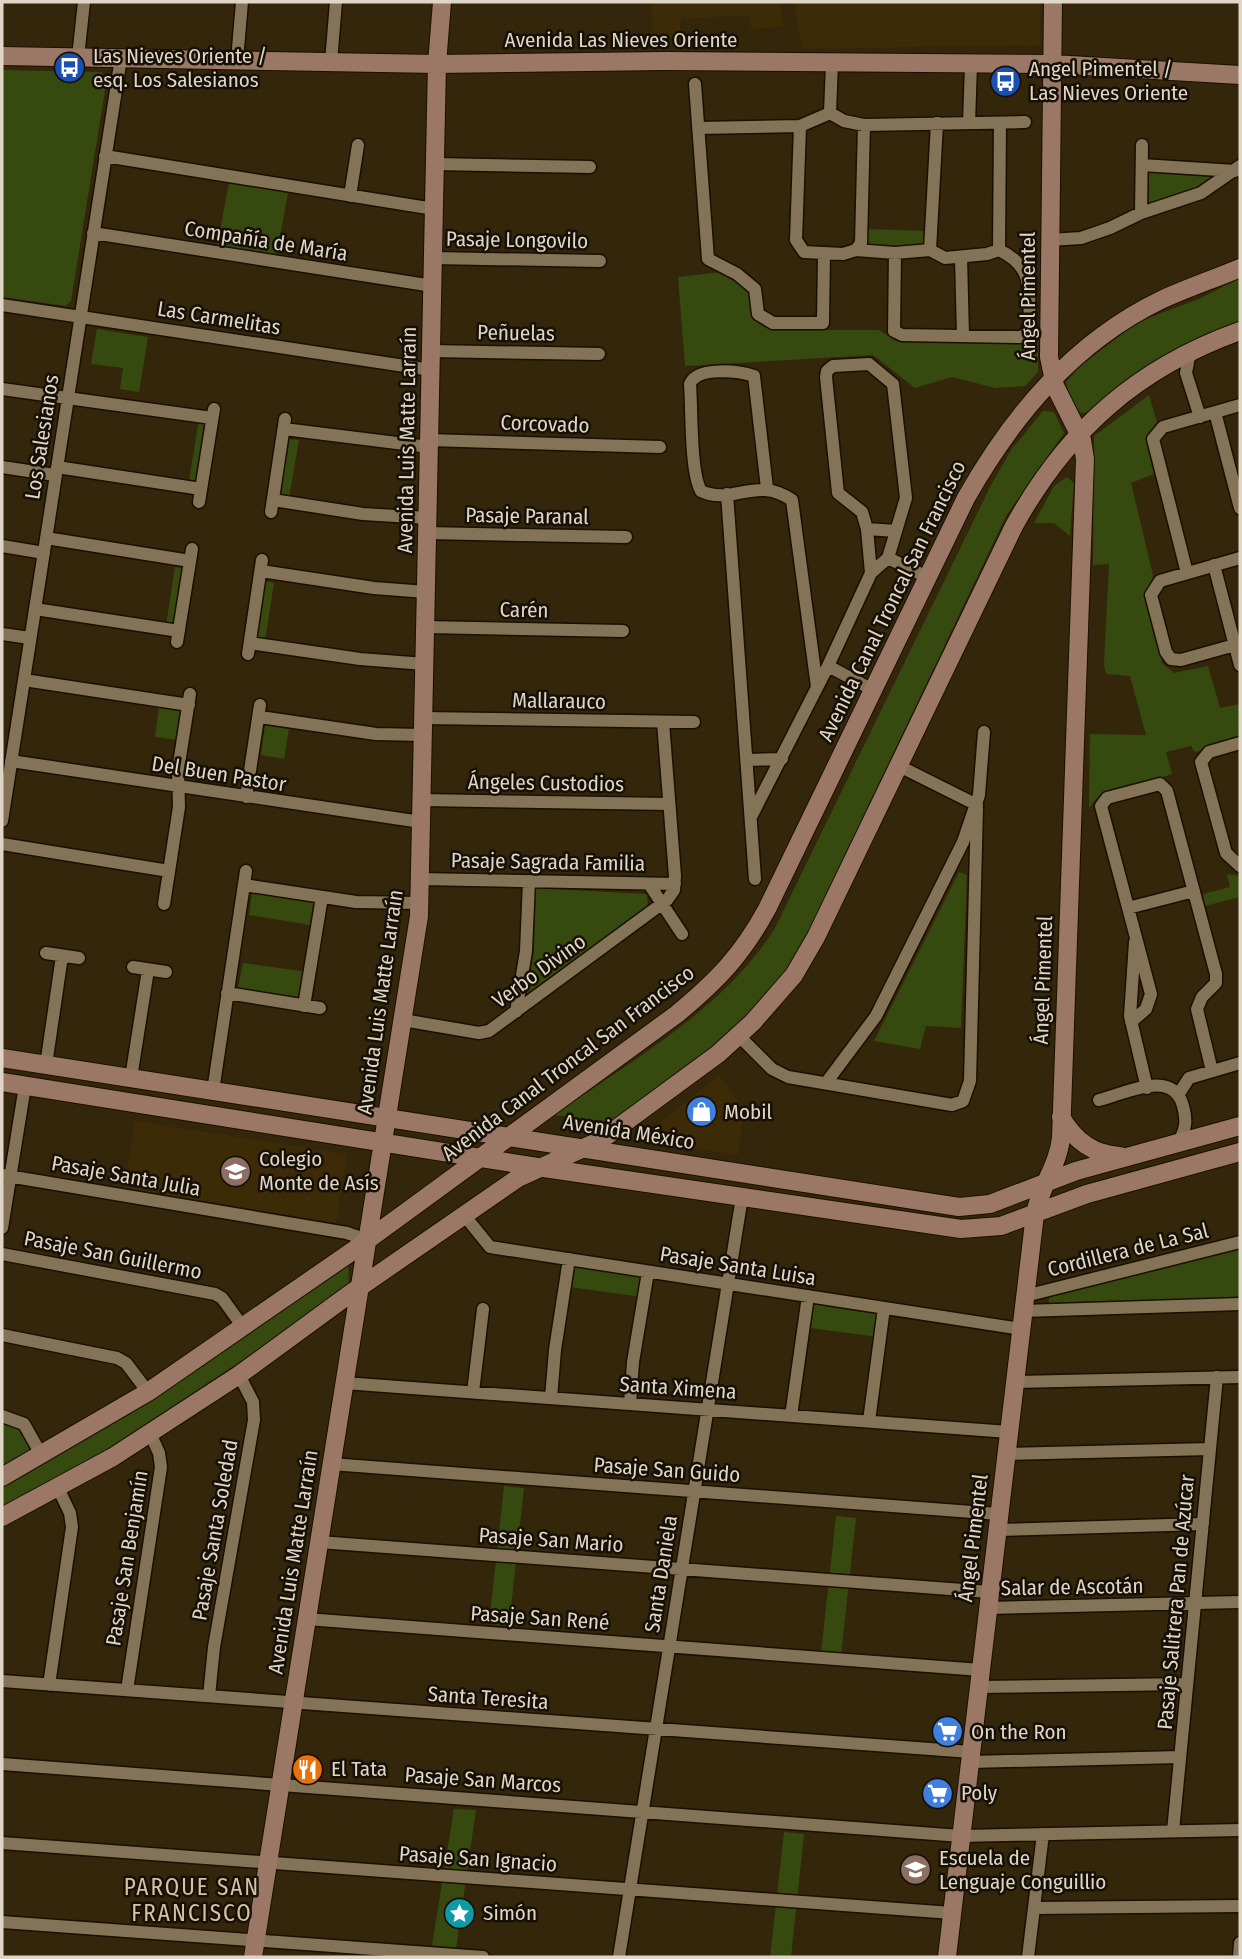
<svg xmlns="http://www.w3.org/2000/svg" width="1242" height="1959" viewBox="0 0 1242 1959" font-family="'Fira Sans Condensed',sans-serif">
<rect width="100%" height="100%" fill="#34260b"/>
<path fill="#3d2b08" d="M651,2H780L784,27L751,29L749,15L681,19L680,37L653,38Z
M794,2H1040V45L802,49Z
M719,1075L744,1110L738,1155L638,1140Z
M135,1121L347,1154L336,1223L124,1188Z"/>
<path fill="#364a0f" d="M2,70L101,72L107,78L71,301L66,306L2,297Z
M1148,171L1223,174L1197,188L1147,204Z
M229,182L288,193L276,258L217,247Z
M868,229L927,231L926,246L868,250Z
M722,272L736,278L751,291L754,318L764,327L776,330H879L896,341H1038V372L1025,386L995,388L952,377L915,388L873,355L685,366L678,277Z
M1240,278V324L1145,368L1091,411L1081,413L1072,407L1066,382L1080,366L1138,322L1199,299Z
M97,329L148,337L139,392L120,389L123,368L91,364Z
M1149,395L1157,422C1142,440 1149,454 1154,474L1131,483L1153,575L1147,601L1162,663L1174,673L1208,666L1220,708L1240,704V740L1195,752L1191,746L1166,752L1172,774L1097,798L1089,808L1090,734L1146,735L1130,676L1106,674L1104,665L1109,564L1093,565L1094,436Z
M1043,411L1054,412L1064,433L1006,516L814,920C799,948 784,978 763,1002C723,1046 659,1086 612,1122L555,1115C631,1060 724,1010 775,928L990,487L1011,450Z
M199,419L209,420L199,482L189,481Z
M288,439L299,440L289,498L279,497Z
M1067,477L1074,483L1070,536L1054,523H1034L1054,486Z
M175,567L185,568L176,626L166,625Z
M264,581L274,583L265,641L255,639Z
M159,707L183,710L178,740L155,737Z
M265,725L289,729L284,759L261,755Z
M959,872L967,875L961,1028L926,1026L920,1049L874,1041Z
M1227,874L1240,876V897L1205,906L1203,894L1230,887Z
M535,888L647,894L648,906L526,994L534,953Z
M252,893L314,902L310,925L249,915Z
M243,963L307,972L303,999L238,988Z
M1240,1244V1301L1049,1304V1296Z
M348,1260L349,1288L88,1464L2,1508V1487L83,1440Z
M576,1265L642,1275V1297L570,1287Z
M813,1303L878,1309V1337L810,1328Z
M2,1423L23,1427L37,1450L2,1468Z
M504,1486L524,1488L509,1626L489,1624Z
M836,1516L856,1518L841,1655L821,1653Z
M454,1809L476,1810L456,1949L432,1945Z
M784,1832L804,1834L791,1957H770Z"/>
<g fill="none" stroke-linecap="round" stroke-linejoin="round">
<defs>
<path id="street" d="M78,57L84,2
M237,60L242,2
M331,62L336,2
M695,84L708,259L737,274L755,289L758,314L773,323H823L824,254
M830,113L844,121L864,125L1025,122
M830,113L832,63
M969,123L971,64
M800,126L796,240L804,252L843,254L856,250L861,243L864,125
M698,128L800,126L830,113
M105,156L434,209
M435,164L590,167
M1142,165L1235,171
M350,196L358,145
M1141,213L1142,145
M93,233L433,286
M1050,240L1081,238L1110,228L1141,213L1201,193L1240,166
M856,250L895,253L930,250L945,258L987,254L999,250C1035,267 1028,290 1030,326L1023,337L902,335L894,331L895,253
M930,250L937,123
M999,250L1000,123
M961,257L963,336
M433,258L600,261
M2,305L431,370
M431,351L599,354
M1190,352L1186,373L1200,417
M2,389L212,418
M1215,412L1240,508
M284,429L429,447
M429,440L660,447
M2,467L55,475
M57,467L201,489
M767,488L754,376C739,371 697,366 690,384C692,408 690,472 701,491C733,506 756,475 792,500L817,687
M727,494L755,879
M273,500L363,514L428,518
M199,502L214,409
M271,512L285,419
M867,529L896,531
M427,533L626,537
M46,538L190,561
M2,546L44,553
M888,558L927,577
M1214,565L1240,665
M261,571L374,588L426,592
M1187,573L1153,439L1163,427L1240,405
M35,609L179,631
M425,627L623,631
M2,634L30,638
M177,642L192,549
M250,643L360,659L425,664
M1235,645L1181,660L1171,659L1166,652L1151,595L1160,581L1240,558
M248,654L262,560
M828,666L873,690
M24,680L189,705
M260,717L376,734L423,735
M423,718L694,722
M1240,743L1209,752L1201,762L1226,853L1240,866
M747,760L782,759
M11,761L421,822
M899,766L977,805
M246,797L260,705
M422,800L669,804
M752,815L828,666L871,573L888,558L906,498L893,384L869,364L833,366L827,371L826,377L838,493L862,512L867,529L871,573
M2,821L121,58
M2,844L169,871
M420,879L675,884
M649,884L682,934
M244,885L356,902L419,903
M164,904L179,807L178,770L190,694
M1128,908L1194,891
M1135,942L1130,1016L1147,1088
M46,953L79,958
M133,967L166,972
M227,993L320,1008
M304,1006L322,897
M516,1012L526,951L529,881
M403,1020L479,1033L489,1031L667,900L674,890L675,876L663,722
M1131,1022L1146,1009L1151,994L1101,806L1107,798L1160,784L1167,791L1216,974V983L1202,997L1197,1009L1212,1071
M739,1036L772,1069L788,1077L952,1105L963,1101L970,1081L977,808
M46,1065L62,956
M131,1078L148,970
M826,1083L876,1016L963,842L979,795L984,732
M213,1091L246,871
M1180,1092L1189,1078L1240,1063
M1099,1100C1127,1093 1173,1068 1183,1106C1187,1120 1186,1128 1179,1142
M2,1175L347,1233L367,1240
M464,1215L490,1247L1021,1329
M2,1228L25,1086
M2,1254L215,1294L222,1298L243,1327
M1025,1296L1240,1242
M1023,1311L1240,1304
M2,1335L117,1358L126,1363L148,1392
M1015,1382L1240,1377
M344,1383L1009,1432
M473,1392L483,1309
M551,1398L555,1350L569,1259
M630,1404L633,1362L648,1272
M2,1416L24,1424L42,1456
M791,1416L808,1296
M869,1421L884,1308
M1006,1454L1210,1449
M331,1464L999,1514
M997,1530L1203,1524
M319,1542L990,1592
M988,1608L1240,1602
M306,1619L981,1670
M2,1681L971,1752
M49,1685L72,1527L70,1513L58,1488
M979,1687L1187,1684
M127,1690L161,1467L159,1453L150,1433
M209,1696L214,1647L254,1420L253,1402L239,1375
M970,1762L1180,1757
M2,1764L961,1836L1240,1830
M1173,1831L1217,1377
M2,1843L952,1913
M1034,1908L1240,1906
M2,1922L483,1957
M619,1957L742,1197
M1028,1957L1043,1834
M1239,1957L1240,1943"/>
<path id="secondary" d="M2,56L437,64L664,61L1052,64L1240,75
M2,1058L959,1207L990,1204L1076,1171L1240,1126
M2,1082L537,1167L961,1229L1001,1226L1087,1194L1240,1152
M1061,1117C1074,1140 1094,1155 1120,1156
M2,1477L148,1392L354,1250L677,1014C718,980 742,955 767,909L966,498C1013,415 1074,342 1161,300C1187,288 1214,279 1240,268
M2,1517L113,1457L239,1375L347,1296L518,1178L601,1140L718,1054L753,1022L794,975L816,937L1014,526C1067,430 1137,368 1240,331
M253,1957L419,916L437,64L442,2
M947,1957L1035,1214C1040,1187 1058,1166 1061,1138L1085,459L1082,440L1055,386L1049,357L1053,2"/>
</defs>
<use href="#street" stroke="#1b0f00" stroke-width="15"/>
<use href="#secondary" stroke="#1b0f00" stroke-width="20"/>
<use href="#street" stroke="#847357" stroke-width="12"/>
<use href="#secondary" stroke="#9b7866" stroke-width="18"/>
</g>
<defs>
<symbol id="bus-disc" viewBox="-11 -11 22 22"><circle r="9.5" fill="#1a4fb4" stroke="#171006"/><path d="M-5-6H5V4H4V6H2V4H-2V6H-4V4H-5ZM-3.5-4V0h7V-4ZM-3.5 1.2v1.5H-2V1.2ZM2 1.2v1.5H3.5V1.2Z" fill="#fff"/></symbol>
<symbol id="shop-disc" viewBox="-11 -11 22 22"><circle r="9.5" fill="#3f7fe0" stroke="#171006"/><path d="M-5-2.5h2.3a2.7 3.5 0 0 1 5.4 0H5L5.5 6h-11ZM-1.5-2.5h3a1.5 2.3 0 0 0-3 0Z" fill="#fff"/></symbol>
<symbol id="school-disc" viewBox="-11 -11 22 22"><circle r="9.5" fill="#8d6e63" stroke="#171006"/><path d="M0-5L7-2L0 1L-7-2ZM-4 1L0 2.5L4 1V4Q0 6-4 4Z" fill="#fff"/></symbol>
<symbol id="supermarket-disc" viewBox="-11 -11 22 22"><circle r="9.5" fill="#3f7fe0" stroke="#171006"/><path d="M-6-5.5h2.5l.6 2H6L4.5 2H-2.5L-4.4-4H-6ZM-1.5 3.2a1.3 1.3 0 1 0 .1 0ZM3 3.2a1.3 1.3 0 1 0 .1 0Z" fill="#fff"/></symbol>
<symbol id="restaurant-disc" viewBox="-11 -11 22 22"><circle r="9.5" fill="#e8710a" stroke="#171006"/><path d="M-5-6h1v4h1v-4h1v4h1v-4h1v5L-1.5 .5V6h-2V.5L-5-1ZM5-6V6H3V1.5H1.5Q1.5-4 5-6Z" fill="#fff"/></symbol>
<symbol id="sight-disc" viewBox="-11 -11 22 22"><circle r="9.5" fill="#0f9aa8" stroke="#171006"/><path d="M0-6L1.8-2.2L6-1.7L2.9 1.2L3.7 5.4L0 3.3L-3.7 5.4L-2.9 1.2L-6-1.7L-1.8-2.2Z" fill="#fff"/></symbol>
</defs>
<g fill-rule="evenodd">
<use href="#bus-disc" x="52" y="50" width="35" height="35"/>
<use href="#bus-disc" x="988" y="64" width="35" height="35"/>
<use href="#shop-disc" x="684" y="1094" width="35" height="35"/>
<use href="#school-disc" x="218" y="1154" width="35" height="35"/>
<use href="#supermarket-disc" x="930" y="1714" width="35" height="35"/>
<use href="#restaurant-disc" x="290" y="1752" width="35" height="35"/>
<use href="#supermarket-disc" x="920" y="1776" width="35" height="35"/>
<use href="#school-disc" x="898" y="1852" width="35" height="35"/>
<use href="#sight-disc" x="442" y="1896" width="35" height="35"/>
</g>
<g text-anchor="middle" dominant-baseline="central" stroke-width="5" stroke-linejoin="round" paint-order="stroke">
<g font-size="21" fill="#dfd6c7" stroke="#171006">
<text x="621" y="40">Avenida Las Nieves Oriente</text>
<text transform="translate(517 240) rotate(1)">Pasaje Longovilo</text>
<text transform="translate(266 241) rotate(9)">Compañía de María</text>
<text transform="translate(1028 296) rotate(-90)">Ángel Pimentel</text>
<text transform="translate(219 318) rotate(9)">Las Carmelitas</text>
<text transform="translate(516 333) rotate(1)">Peñuelas</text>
<text transform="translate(545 424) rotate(2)">Corcovado</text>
<text transform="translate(42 437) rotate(-81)">Los Salesianos</text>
<text transform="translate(407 440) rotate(-89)">Avenida Luis Matte Larraín</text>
<text transform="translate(527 516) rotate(1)">Pasaje Paranal</text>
<text transform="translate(892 601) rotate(-64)">Avenida Canal Troncal San Francisco</text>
<text transform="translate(524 610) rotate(1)">Carén</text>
<text transform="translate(559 701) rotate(1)">Mallarauco</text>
<text transform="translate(219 774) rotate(9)">Del Buen Pastor</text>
<text transform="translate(546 783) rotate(1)">Ángeles Custodios</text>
<text transform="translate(548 862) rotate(1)">Pasaje Sagrada Familia</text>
<text transform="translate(539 971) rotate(-36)">Verbo Divino</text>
<text transform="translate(1043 980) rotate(-88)">Ángel Pimentel</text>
<text transform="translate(380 1002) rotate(-82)">Avenida Luis Matte Larraín</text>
<text transform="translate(568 1063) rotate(-37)">Avenida Canal Troncal San Francisco</text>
<text transform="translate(629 1132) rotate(9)">Avenida México</text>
<text transform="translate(126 1176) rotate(10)">Pasaje Santa Julia</text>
<text transform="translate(1128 1250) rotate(-14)">Cordillera de La Sal</text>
<text transform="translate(113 1255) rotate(11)">Pasaje San Guillermo</text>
<text transform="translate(738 1266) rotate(9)">Pasaje Santa Luisa</text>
<text transform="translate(678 1388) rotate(4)">Santa Ximena</text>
<text transform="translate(667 1470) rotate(4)">Pasaje San Guido</text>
<text transform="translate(215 1530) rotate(-80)">Pasaje Santa Soledad</text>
<text transform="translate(973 1538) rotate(-83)">Ángel Pimentel</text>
<text transform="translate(551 1540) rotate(4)">Pasaje San Mario</text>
<text transform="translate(127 1558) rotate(-81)">Pasaje San Benjamín</text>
<text transform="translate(293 1562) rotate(-81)">Avenida Luis Matte Larraín</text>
<text transform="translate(661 1574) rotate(-81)">Santa Daniela</text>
<text transform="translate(1072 1587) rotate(-1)">Salar de Ascotán</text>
<text transform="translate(1176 1602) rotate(-85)">Pasaje Salitrera Pan de Azúcar</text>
<text transform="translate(540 1618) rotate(4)">Pasaje San René</text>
<text transform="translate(488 1698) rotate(4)">Santa Teresita</text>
<text transform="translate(483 1780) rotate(4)">Pasaje San Marcos</text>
<text transform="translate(478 1859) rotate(4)">Pasaje San Ignacio</text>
</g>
<g font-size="21" fill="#dfd6c7" stroke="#171006" text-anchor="start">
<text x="93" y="56">Las Nieves Oriente /<tspan x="93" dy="24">esq. Los Salesianos</tspan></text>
<text x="1029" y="69">Angel Pimentel /<tspan x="1029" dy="24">Las Nieves Oriente</tspan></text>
<text x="724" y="1112">Mobil</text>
<text x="259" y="1159">Colegio<tspan x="259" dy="24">Monte de Asís</tspan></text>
<text x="971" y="1732">On the Ron</text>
<text x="331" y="1769">El Tata</text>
<text x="961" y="1793">Poly</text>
<text x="939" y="1858">Escuela de<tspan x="939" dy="24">Lenguaje Conguillio</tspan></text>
<text x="483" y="1913">Simón</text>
</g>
<g font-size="23" letter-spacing="2" fill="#d4c2a3" stroke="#171006">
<text x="192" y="1887">PARQUE SAN<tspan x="192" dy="26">FRANCISCO</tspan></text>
</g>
</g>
<rect width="1242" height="1959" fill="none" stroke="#dfd6c7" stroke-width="7"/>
</svg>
